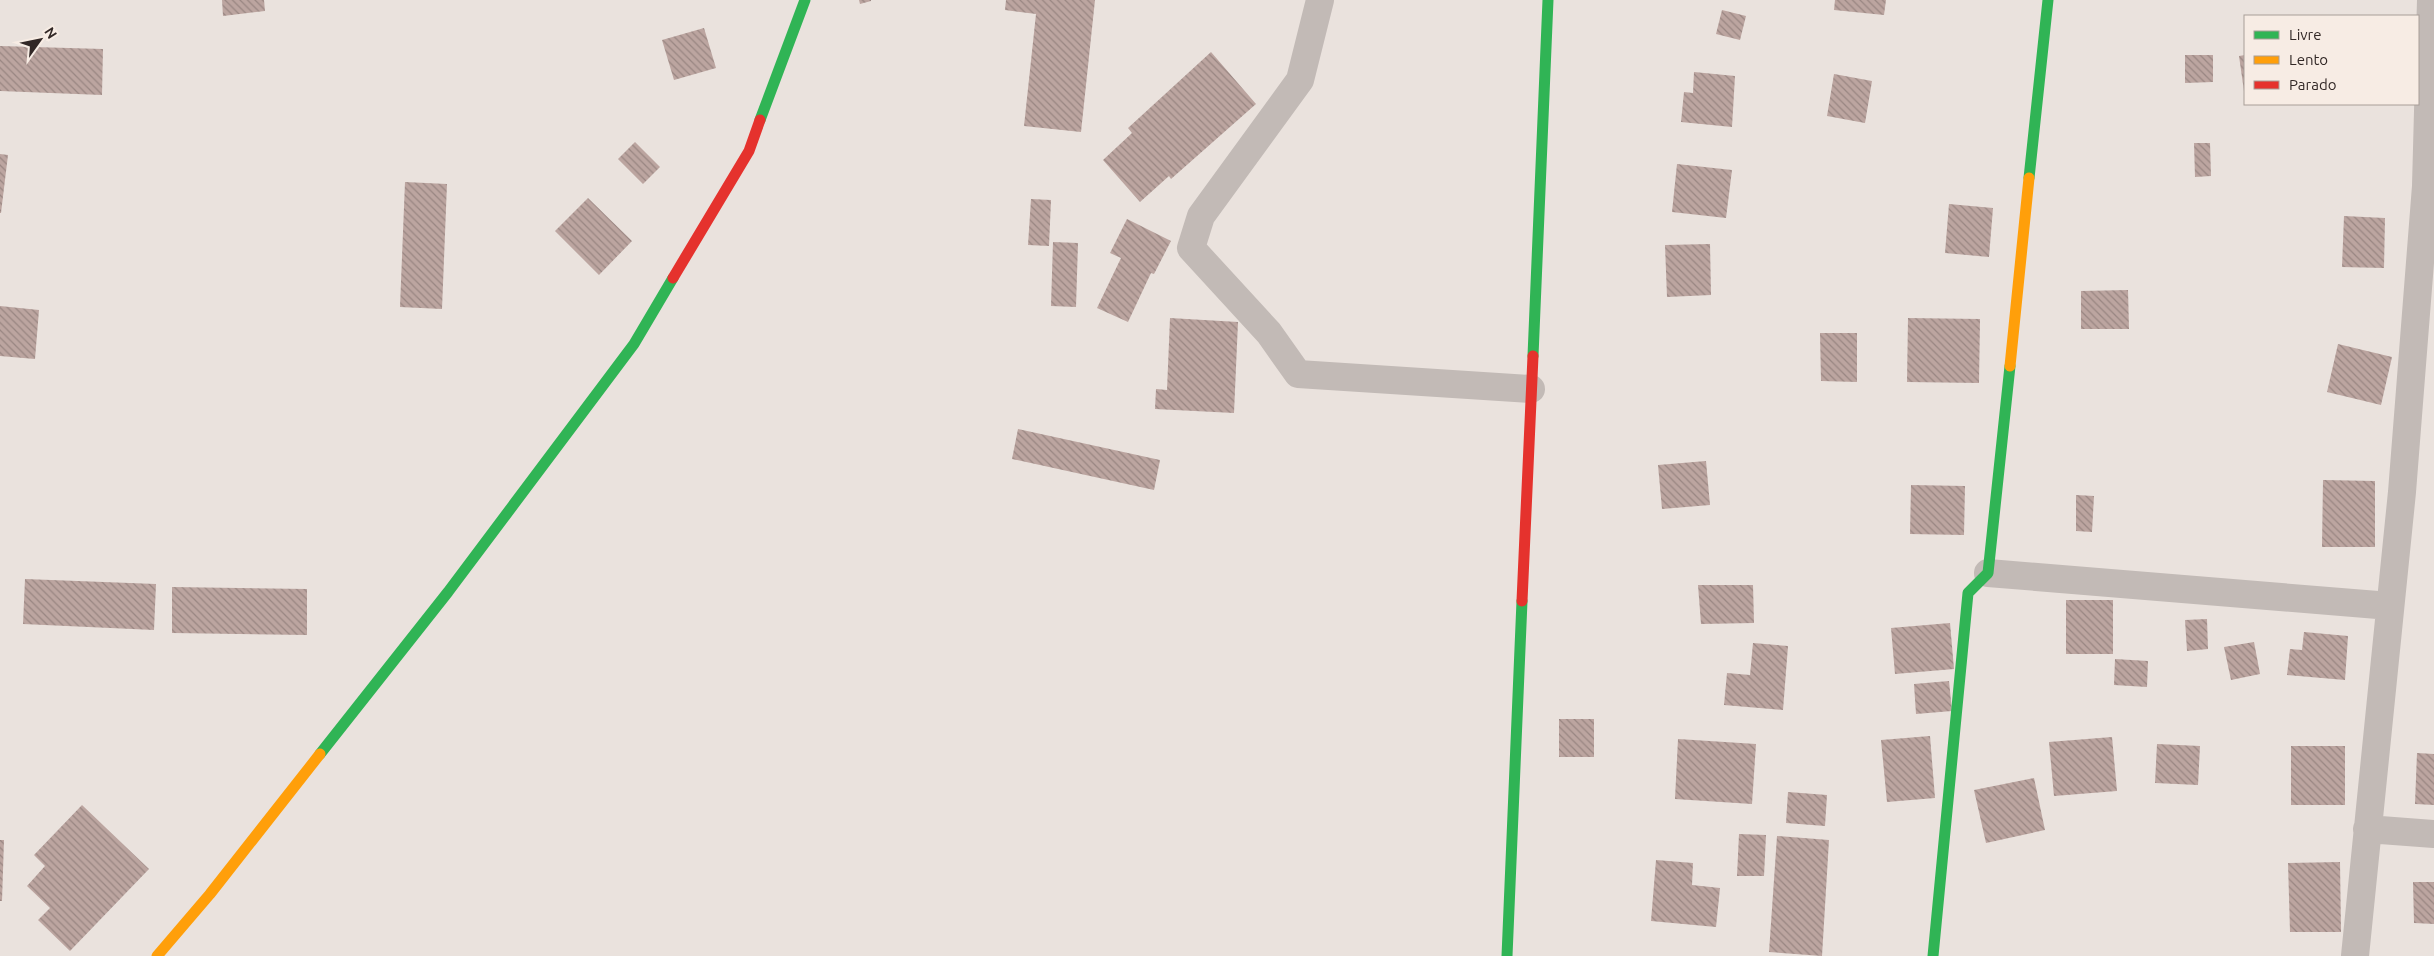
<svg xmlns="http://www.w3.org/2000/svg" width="2434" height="956" viewBox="0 0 2434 956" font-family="Ubuntu,sans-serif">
<defs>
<pattern id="building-back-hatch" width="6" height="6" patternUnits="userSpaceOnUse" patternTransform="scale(1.25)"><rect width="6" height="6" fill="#bca5a0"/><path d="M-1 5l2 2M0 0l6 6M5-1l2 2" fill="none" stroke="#998682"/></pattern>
</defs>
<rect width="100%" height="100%" fill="#eae2dd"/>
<path fill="url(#building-back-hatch)" d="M222,0H264L265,11L223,16Z
M859,0H871V1L860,4Z
M1006,0H1095L1081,132L1024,126L1036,14L1005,10Z
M1835,0H1886L1884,15L1834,10Z
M1722,10L1746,16L1740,40L1716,34Z
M704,28L716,68L674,80L662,40Z
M0,46L103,49L102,95L0,91Z
M1211,52L1256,104L1171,179L1169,176L1140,202L1103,160L1132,133L1128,128Z
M2185,55H2213V82L2185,83Z
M2245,55V90L2244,91L2239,56Z
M1694,72L1735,76L1732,127L1681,122L1684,92L1693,93Z
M1834,74L1872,81L1865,123L1827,116Z
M635,142L660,167L643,184L618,159Z
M2194,143H2210L2211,176L2195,177Z
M0,154L8,155L1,213H0Z
M1677,164L1732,170L1726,218L1672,212Z
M405,182L447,184L442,309L400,307Z
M588,198L632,241L599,275L555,231Z
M1031,199L1051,200L1049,246L1028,245Z
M1949,204L1993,208L1989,257L1945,253Z
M2344,216L2385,218L2384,268L2342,267Z
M1127,219L1171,241L1154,274L1151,273L1128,322L1097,308L1121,258L1110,253Z
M1053,242L1078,243L1076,307L1051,306Z
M1710,244L1711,295L1667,297L1665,245Z
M2128,290L2129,329H2081V291Z
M0,306L39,310L35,359L0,356Z
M1170,318L1238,322L1234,413L1155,409L1156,389L1167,390Z
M1908,318L1980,319L1979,383L1907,382Z
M1820,333H1857V382L1821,381Z
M2338,344L2392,357L2381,405L2327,392Z
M1018,429L1160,460L1154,490L1012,459Z
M1706,461L1710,505L1662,509L1658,465Z
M2323,480L2375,481V547H2322Z
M1911,485L1965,486L1964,535L1910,534Z
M2076,495L2094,496L2092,532L2076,531Z
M25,579L156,584L154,630L23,624Z
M1698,585H1753L1754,623L1701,624Z
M172,587L307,589V635L172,633Z
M2066,600H2113V654H2066Z
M2207,619L2208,649L2187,651L2185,620Z
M1950,623L1954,669L1895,674L1891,628Z
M2304,632L2348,636L2345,680L2287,675L2290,649L2302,650Z
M2254,642L2260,674L2231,680L2224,647Z
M1753,643L1788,646L1783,710L1724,705L1727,673L1750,675Z
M2115,659L2148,661L2147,687L2114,685Z
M1949,681L1952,711L1916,714L1914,684Z
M1559,719H1594V757H1559Z
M1930,736L1935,798L1887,802L1881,740Z
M2112,737L2117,791L2054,796L2049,742Z
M1678,739L1756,744L1752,804L1675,799Z
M2157,744L2200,746L2198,785L2155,783Z
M2291,746H2345V805H2291Z
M2417,753L2434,754V805L2415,804Z
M2034,778L2045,830L1986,843L1974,790Z
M1788,792L1827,795L1825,826L1786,823Z
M82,805L149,869L70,951L38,920L50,908L27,886L45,866L34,855Z
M1739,834L1766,835L1764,876H1737Z
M1777,836L1829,840L1822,956L1769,952Z
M0,840H4L2,901H0Z
M1656,860L1693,863L1692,885L1720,888L1716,927L1651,921Z
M2340,862L2341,932H2290L2288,863Z
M2413,882H2434V924L2414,923Z"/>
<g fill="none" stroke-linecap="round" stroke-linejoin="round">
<path stroke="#c2bab6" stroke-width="28" d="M1320,0L1300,80L1201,216L1191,248L1269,333L1298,374L1531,389
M1988,573L2390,606
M2367,829L2434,834
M2355,956L2402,492L2426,186L2431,0"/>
<path stroke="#30b455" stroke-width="11" d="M760,120L805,0
M2029,178L2048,0
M1533,356L1548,0
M320,754L448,592L634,344L673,278
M1507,956L1522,601
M1933,956L1968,593L1988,573L2010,366"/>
<path stroke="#ff9f0a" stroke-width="11" d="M2010,366L2029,178
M157,956L210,894L320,754"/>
<path stroke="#e5322d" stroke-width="11" d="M673,278L749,151L760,120
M1522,601L1533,356"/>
</g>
<rect x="2244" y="15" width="175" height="90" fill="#f7ece4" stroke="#a89e98"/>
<rect x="2254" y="31" width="25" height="8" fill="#30b455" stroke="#a89e98"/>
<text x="2289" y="40" font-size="15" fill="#322826">Livre</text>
<rect x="2254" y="56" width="25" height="8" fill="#ff9f0a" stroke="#a89e98"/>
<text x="2289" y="65" font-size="15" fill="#322826">Lento</text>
<rect x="2254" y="81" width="25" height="8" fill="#e5322d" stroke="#a89e98"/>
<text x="2289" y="90" font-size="15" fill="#322826">Parado</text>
<g transform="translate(40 40) rotate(57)" stroke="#f7ece4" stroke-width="4" paint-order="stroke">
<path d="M0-4L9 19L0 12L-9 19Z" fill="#322826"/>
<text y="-8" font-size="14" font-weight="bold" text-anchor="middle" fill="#322826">N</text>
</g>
</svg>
